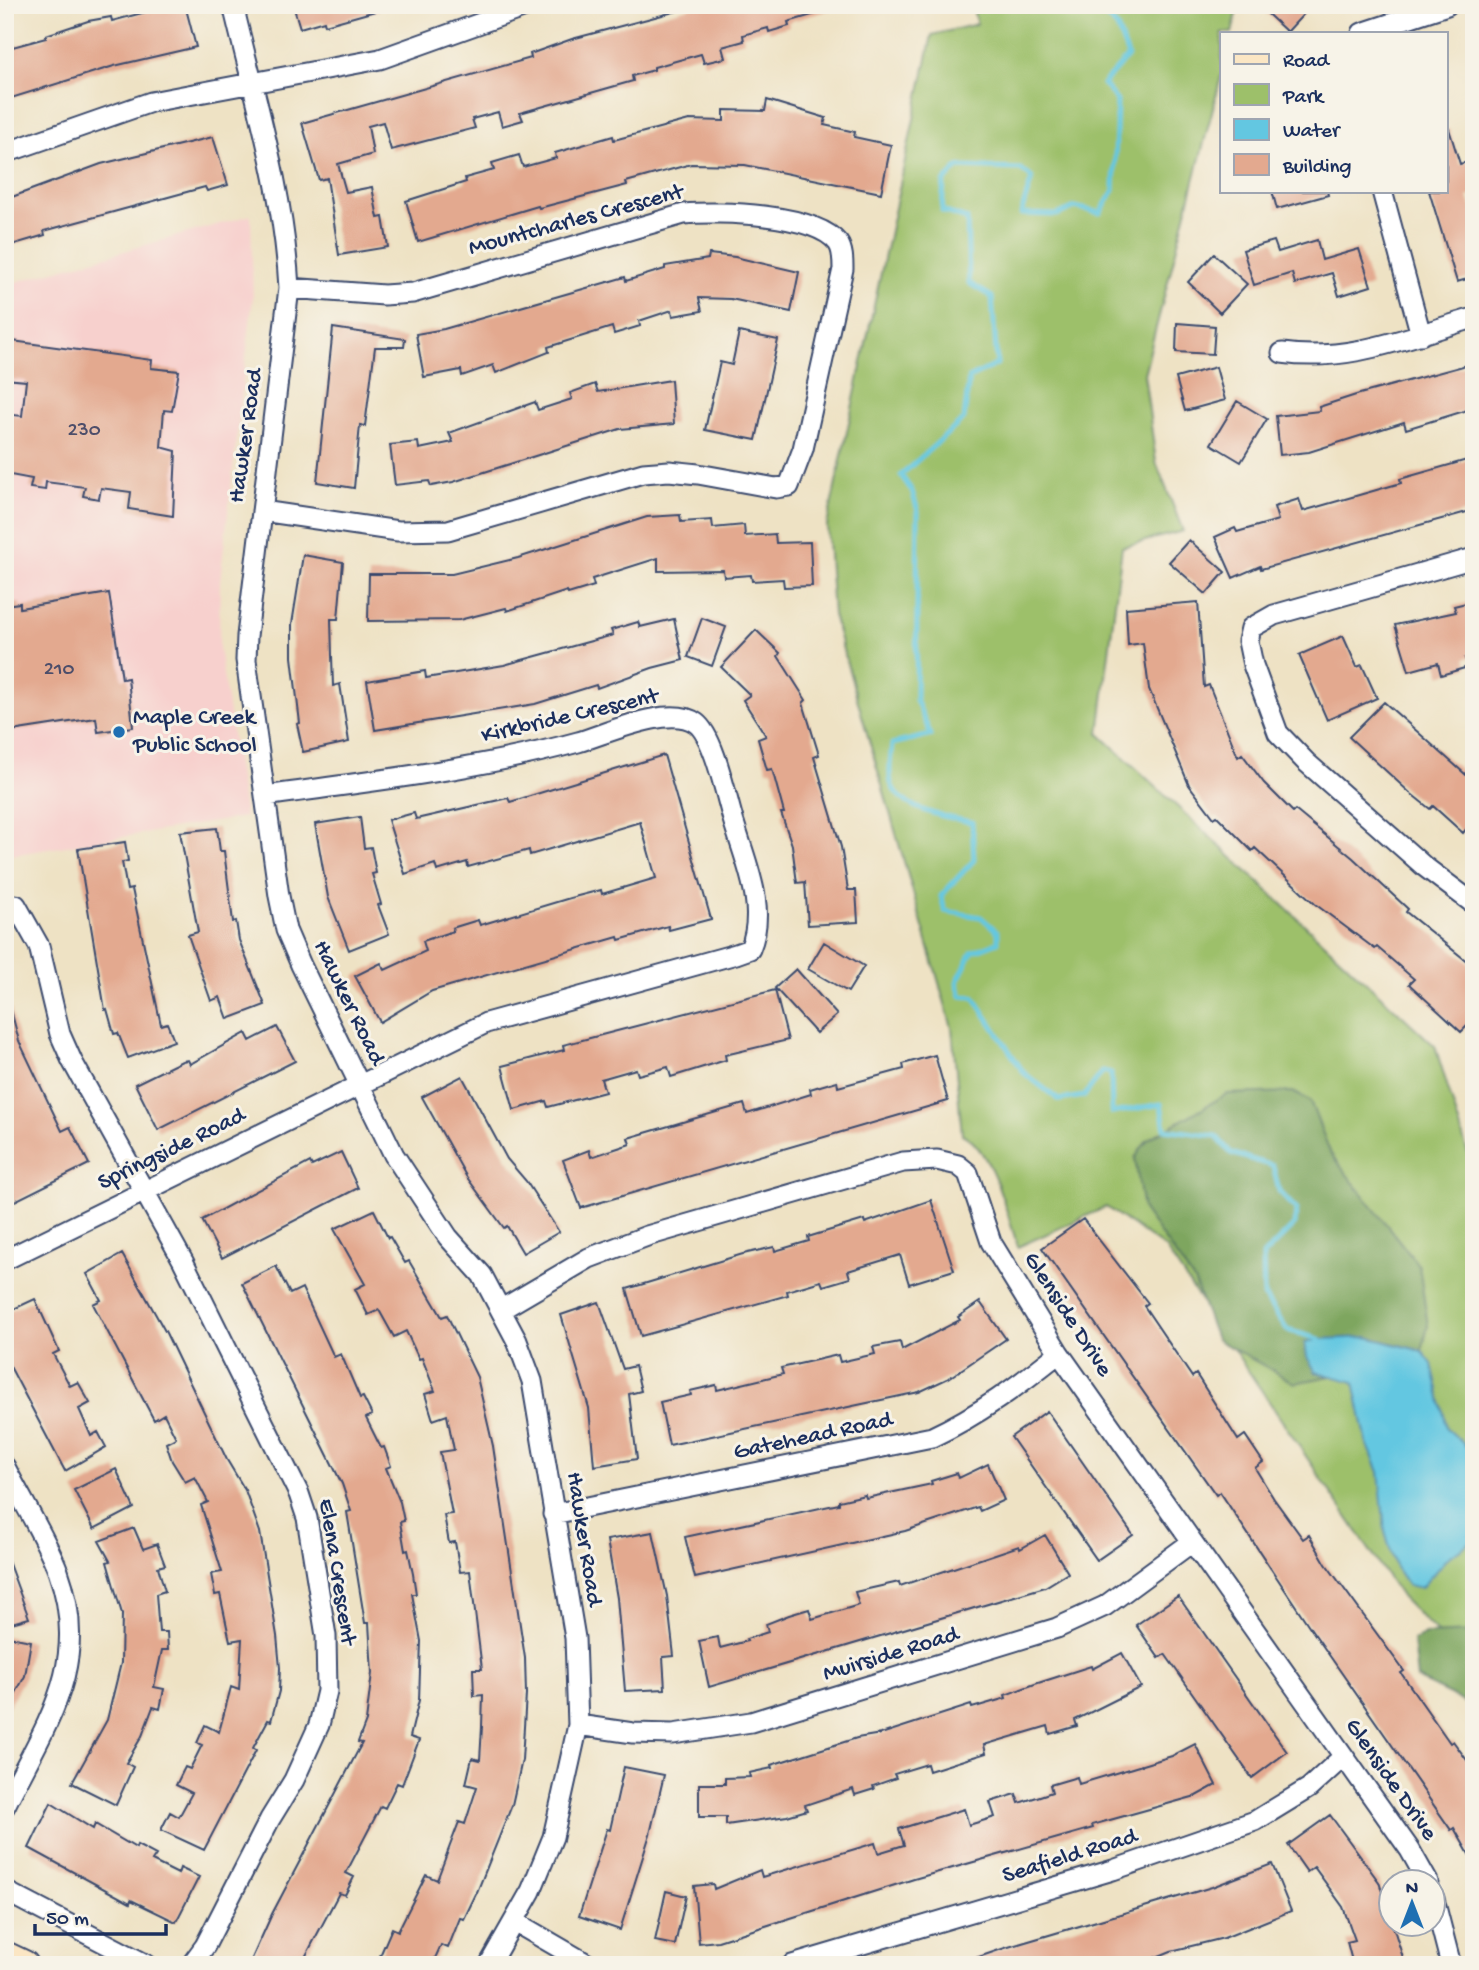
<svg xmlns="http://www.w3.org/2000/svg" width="1479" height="1970" viewBox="0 0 1479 1970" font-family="'Gochi Hand',sans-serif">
<rect width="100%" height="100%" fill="#f7f3e8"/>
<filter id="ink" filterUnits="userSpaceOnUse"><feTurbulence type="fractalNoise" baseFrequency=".0143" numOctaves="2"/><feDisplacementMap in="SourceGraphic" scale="14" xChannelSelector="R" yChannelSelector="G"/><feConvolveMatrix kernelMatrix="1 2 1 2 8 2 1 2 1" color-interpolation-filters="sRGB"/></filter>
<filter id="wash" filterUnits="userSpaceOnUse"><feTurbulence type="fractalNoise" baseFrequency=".00686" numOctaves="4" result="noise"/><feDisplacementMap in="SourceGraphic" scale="28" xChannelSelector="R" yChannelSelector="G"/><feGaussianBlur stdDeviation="1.57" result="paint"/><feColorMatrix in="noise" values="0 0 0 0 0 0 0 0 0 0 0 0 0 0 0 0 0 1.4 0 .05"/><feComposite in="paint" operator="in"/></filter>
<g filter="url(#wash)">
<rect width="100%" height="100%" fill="#eee2c4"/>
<path fill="#f7d0cd" d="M251,215L253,297L220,581L219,648L245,817L5,856V285Z"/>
<path fill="#9dc06a" stroke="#5c7864" stroke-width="2" d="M972,5H1239L1232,33H1222V73L1144,374L1156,462L1183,531L1122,547L1099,734L1435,1046L1474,1173V1668L1402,1598L1165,1248L1106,1207L1018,1247C1007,1215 993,1149 962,1134L952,1028L833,615L827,525L932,35L977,24Z"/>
<path fill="#7ea65e" stroke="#4c6a5e" stroke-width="2" d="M1293,1092L1310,1101L1331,1154L1419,1266L1428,1326L1422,1351L1367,1337L1316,1372L1331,1376L1295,1383L1216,1339L1194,1281L1143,1210L1135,1158L1147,1140L1227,1094Z
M1474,1632V1707L1417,1679L1413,1641L1425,1634Z"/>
<path fill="#63c7e1" stroke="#3f7ba0" stroke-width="2" d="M1367,1337L1422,1351L1432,1364L1447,1428L1474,1454V1540L1447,1558L1421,1588L1408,1585L1395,1566L1385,1532L1379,1472L1367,1443L1354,1382L1316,1372L1307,1357L1305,1343L1319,1339Z"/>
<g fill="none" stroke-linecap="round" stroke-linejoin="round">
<path stroke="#63c7e1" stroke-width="5" d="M1094,5L1117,27L1128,56L1103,84L1117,101L1114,190L1100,213L1075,207L1057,215L1021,214L1032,178L1021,169L958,167L944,182L942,211L967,219L969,283L992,297L997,364L969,378L964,419L901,475L912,491L918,511L916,700L931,735L892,744C891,756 888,771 891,783C899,810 949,818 972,822L974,860L941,896L945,911L981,917L998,932V942L972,952L957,982L961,996L974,997L1024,1073L1059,1100L1084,1096L1103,1071L1111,1073L1112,1113L1161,1104L1165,1129L1216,1136L1231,1153L1273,1166L1279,1191L1296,1209L1295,1224L1263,1256L1264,1296L1287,1330L1319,1339"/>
</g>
<g id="blocks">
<path fill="#e3a98f" d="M172,5H185L196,47L114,66L5,100V49L46,38V35L88,21L111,17L112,21Z
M293,5H379V10L325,25L324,21L300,28Z
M700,5H833V9L788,22L789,26L769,32L768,28L743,35L744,41L722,47L725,58L704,63L701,54L654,67V70L632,76L633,81L520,113L523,120L502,126L498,112L472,119L475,128L391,150L383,122L368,126L373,154L338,164L346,192L372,187L378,218L383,217L388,247L339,255L327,178L319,180L302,123L531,58L530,54L572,39Z
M1258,5H1312L1287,32Z
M767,100L826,118L824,125L855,132L854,137L891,145L881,193L745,165L691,164L626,182L627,185L539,208L538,206L418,242L406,201L466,182L465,178L494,170L492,163L519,155L523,167L556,158L555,153L613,136L614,140L689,120L724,121V110L765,111Z
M1446,129H1449L1460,164L1470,161L1474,172V195L1468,197L1474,214V277L1457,282L1429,191H1446Z
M213,137L228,185L207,191L205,187L44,231L45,235L5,247V201L12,197L101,164Z
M1272,191H1327L1328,195L1277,209Z
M1317,240L1322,260L1359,249L1371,286L1339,296L1332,273L1295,284L1292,273L1254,285L1243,250L1274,241L1278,252Z
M709,254L735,257L799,272L791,312L731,299L699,298L702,311L673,316L672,310L639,321L640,326L614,334L612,327L548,347L549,352L496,373L493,365L462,376L461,370L424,377L416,334L444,329L625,277L626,281L665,269V266L708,259Z
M1214,254L1247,284L1220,313L1188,282Z
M1177,323L1215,326L1213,354L1176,352Z
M333,328L405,339L404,347H375L365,426L360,425L354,488L317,482Z
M739,332L778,340L756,440L705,430L720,362L732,365Z
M5,340L152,360L151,368L179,371L172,411L164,410L161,447L176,451L173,516L129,509L131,492L101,488L99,499L83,496L85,487L46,482L45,490L30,488L32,479L5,474V414L22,416L26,381L5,379Z
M1474,363V408L1406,429L1404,422L1309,452L1280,455L1276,416L1320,411L1319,407L1356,395Z
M1216,367L1225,400L1185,411L1176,378Z
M671,380L674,424L620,429L453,482L431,486L429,481L395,485L390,445L418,442L419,449L453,442L449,433L535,402L538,410L572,399L570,393L595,384L598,392Z
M1237,401L1267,419L1241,462L1211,444Z
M1474,458V510L1261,569L1260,566L1233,578L1215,537L1235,528L1237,532L1278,520L1274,507L1299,499L1303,511L1401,483L1400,479Z
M680,515L681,522L712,520L713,528L744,525L745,536L775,534L776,543L810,542L812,586L784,587L783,579L752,581L751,575L724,577L723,570L658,571V558L592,579L594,586L568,594L567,591L507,611L506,608L459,620L368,621L369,574H452L518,558L647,517Z
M1189,540L1225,572L1206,594L1169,562Z
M303,555L343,562L338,619H331L332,656L333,686L340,684L349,742L303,752L297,724L300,723L292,657V624Z
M109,593L122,679L128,678L133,727L98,732L96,718L5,732V605L20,603V608Z
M1474,601V656L1465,658L1468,667L1441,675L1438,663L1409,671L1395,625L1456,612L1454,606Z
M1198,602L1204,687L1209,685L1238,757L1242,754L1264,783L1293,812L1295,810L1353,858L1408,909L1406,912L1474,967V1019L1461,1032L1409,984L1414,979L1377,947L1375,949L1315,904L1255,848L1252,851L1217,816L1214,818L1189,785L1149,689L1143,643L1128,645L1126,608Z
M702,618L726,627L712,666L688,657Z
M674,619L683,660L652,668L597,688L596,685L535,704L375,730L367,681L425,671L426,678L504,665L613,635L611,630L638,622L640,627Z
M756,630L780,653L778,656L806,700L803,703L819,755L814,757L841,847L848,890H856L858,922L808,925L805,882L797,883L792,845L781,813H784L772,769L767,770L758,739L766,736L743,700L750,695L721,667Z
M1343,636L1357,667L1362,665L1377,698L1327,720L1299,655Z
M1384,702L1474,782V820L1463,833L1433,806L1430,809L1409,792L1349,737Z
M664,755L711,919L669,930L668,926L619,940L618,937L432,991L380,1022L355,976L381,963L385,970L426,951L423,941L453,931L452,928L478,920L480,925L570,898L601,890L602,894L656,878L640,822L530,855L529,850L468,867L467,862L437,871L435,864L405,874L388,820L414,813L416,819L508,798L510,802Z
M360,817L364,848L371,847L376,873L372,874L381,904L378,905L389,934L349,950L328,897L315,824Z
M217,828L220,851H224L233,922L236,921L239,940L265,1005L228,1019L220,997L211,1001L188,935L198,932L180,832Z
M125,842L128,861L122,862L127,890L132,889L161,1025L167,1023L174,1041L128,1058L118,1033L114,1034L107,1009L105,1010L78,849Z
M824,942L864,966L848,992L808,969Z
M796,969L837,1015L816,1033L775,988Z
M775,990L788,1040L725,1055L726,1060L671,1077L668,1067L638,1075L636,1069L601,1079L605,1092L548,1107L546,1101L514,1110L502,1066L564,1050L563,1045Z
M10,1006L19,1041L62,1131L70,1127L89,1164L5,1206V1007Z
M277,1027L295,1061L158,1130L135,1084L182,1061L188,1060L190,1064L246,1033L250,1041Z
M935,1055L948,1101L581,1208L563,1160L589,1150L591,1157L630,1144L628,1138L744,1104L747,1114L811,1094L810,1089L837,1081L838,1087L904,1069L903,1064Z
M462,1076L507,1159L526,1181L559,1232L523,1253L507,1226L504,1228L466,1176L422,1097Z
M341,1152L358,1188L222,1258L202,1220L310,1162L312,1166Z
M931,1200L954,1270L909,1284L900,1255L848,1271L850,1278L823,1286L821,1281L787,1291L788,1295L641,1336L627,1289L743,1254L774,1247L775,1251L809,1241L808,1237L864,1220L865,1223Z
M374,1210L388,1238L390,1237L405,1263L409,1261L442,1317L447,1315L477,1377L493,1446L525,1658L526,1694L522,1760L512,1805L477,1892L464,1919L460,1918L448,1948L441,1945L432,1965H376L392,1928L398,1931L426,1875L437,1880L459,1822L465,1824L477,1787L466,1784L472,1758L480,1760L482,1727L483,1695L474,1696L473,1669H482L470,1571L460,1572L455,1542L449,1543L444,1515L452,1514L440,1452L454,1450L447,1415L433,1420L425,1394L435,1391L422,1358L419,1359L406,1331L394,1337L379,1310L368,1315L355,1289L365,1284L334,1229Z
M1083,1219L1148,1303L1144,1306L1192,1377L1196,1374L1238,1440L1245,1435L1263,1462L1255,1468L1274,1499L1303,1539L1309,1535L1326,1564L1404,1671L1401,1673L1450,1743L1453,1741L1474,1770V1863L1454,1828L1451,1830L1311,1629L1220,1492L1216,1495L1042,1248Z
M122,1254L166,1333L227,1460L245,1490L260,1532L277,1636L280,1668L279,1691L271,1721L268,1720L253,1748L256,1750L204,1850L161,1830L170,1812L179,1817L192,1793L176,1785L185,1767L190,1769L202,1745L197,1743L205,1725L219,1732L231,1687L239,1690L242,1639L230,1641L220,1594L215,1595L211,1574L222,1572L201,1505L208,1502L195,1477L185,1482L172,1461L166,1443L176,1438L164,1414L154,1420L93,1304L101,1300L87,1274Z
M276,1266L290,1294L302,1288L334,1357L341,1354L360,1398L363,1397L372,1415L366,1418L381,1448L384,1447L391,1466L386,1468L400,1502L404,1521L400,1522L405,1551L408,1550L413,1574L416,1594H412L421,1641L419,1700L410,1737L419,1740L402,1785L397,1783L385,1808L381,1806L346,1873L354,1877L345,1895L339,1893L301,1965H249L272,1914L362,1743L358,1742L366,1721L372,1673L369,1623H365L347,1512L351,1511L342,1484L242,1283Z
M35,1299L59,1351L53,1354L70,1386L78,1382L90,1403L79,1409L91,1436L98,1432L106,1447L65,1471L5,1357V1313Z
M599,1302L623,1369L635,1366L641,1391L629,1394L637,1459L594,1466L589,1408L561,1315Z
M980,1302L1006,1339L949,1378L919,1392L669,1445L660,1402L691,1395L690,1391L716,1385L717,1390L783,1374L781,1368L812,1361L838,1355L840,1362L875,1354L873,1347L900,1342L902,1350L960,1320L958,1317Z
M1047,1411L1133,1535L1097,1560L1011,1437Z
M988,1464L1004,1500L980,1511L978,1507L905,1531L695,1578L685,1537L839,1504V1501L865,1495L866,1498L932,1484L931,1481L957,1473L959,1478Z
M116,1469L134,1508L94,1529L74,1490Z
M134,1528L143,1549L157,1544L165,1565L158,1567L165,1591L156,1594L159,1632H167L168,1650H162L154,1687L164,1689L160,1709L153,1707L142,1736L126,1763L133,1767L116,1805L72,1783L107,1720L121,1663L122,1614L107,1562L110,1561L99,1541Z
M653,1532L667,1596L674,1656L663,1657L665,1689L625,1691L617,1598L607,1540Z
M1045,1535L1068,1573L1045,1587L709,1687L699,1641L718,1637L720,1648L747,1641L746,1639L768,1632L766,1624L789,1615L809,1609L812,1619L859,1605L855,1592L899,1582L900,1586L1019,1546L1020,1549Z
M5,1553L29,1618L5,1625Z
M1178,1596L1287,1752L1252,1778L1165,1654L1159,1658L1136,1625Z
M5,1636L31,1641L25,1676L5,1713Z
M1122,1653L1141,1687L1075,1720L1077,1726L1050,1734L1048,1726L984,1745L986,1753L929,1771L927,1764L894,1774L896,1778L873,1786L874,1789L855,1795L853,1789L805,1805L807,1810L787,1816L726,1825V1817H699V1784H725V1778L750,1777L749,1773L772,1768L771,1765L857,1738L881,1734L971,1705L972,1708L1006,1698L1005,1695L1035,1684L1091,1666L1092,1669Z
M1195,1744L1216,1785L1196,1796L1092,1825L1093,1828L914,1879L718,1941L699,1943L694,1886L713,1884L714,1889L760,1870L762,1877L875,1843L878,1853L904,1845L899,1829L964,1809L969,1825L995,1817L990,1802L1016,1794L1019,1803L1052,1792L1050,1785L1077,1777L1079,1784L1172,1756Z
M624,1767L664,1775L650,1834L620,1930L579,1916L607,1829L610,1830Z
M51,1803L93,1829L95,1824L136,1848L137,1845L156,1855L152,1861L178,1874L180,1868L199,1877L176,1922L131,1900L130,1903L29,1848Z
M1330,1815L1379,1882L1404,1961L1391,1965H1353L1347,1942L1355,1940L1343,1907L1314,1867L1307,1872L1288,1845Z
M1272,1864L1291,1911L1224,1938L1171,1951L1137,1965H967V1961L1005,1948L1212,1887Z
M666,1891L686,1896L675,1945L655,1941Z"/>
</g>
</g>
<g filter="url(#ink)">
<use href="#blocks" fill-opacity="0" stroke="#3b4a6d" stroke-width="2"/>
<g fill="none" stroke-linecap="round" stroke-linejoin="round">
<defs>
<path id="street" d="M233,5C255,99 284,192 289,288L247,636L246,660L279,896L286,930L301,965L394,1155L448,1237L482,1275L517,1341L532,1381L575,1638L578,1725L553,1837L531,1891L489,1965
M1362,33L1447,5
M5,153L151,102L380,59L531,5
M1382,191L1421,335
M1282,353C1350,363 1410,336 1474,318
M262,511L398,531L448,530L643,473L669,471L698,474L776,488L789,486L803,449L843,269C843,261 843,250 838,243C815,213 719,211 684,214L413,293L384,295L289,288
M1474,558L1274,615L1251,628L1248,641L1253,665L1278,733L1306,762L1425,867L1474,904
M16,905L39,946L60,1034L72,1061L183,1261L299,1494L307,1518L326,1636L327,1691L319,1725L294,1780L270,1819L205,1946L191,1965
M5,1260L486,1023L736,954L750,949C767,909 747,866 735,826C727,802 715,737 696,723C670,704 606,734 578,742C476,770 369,781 265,796
M502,1309L589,1258L647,1236L903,1162L937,1160L958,1165L968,1173L991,1242L1059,1353L1410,1850L1428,1882
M5,1467C22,1501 45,1536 58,1571C92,1665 45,1725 5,1806
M553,1514L932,1437C979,1415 1019,1385 1059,1353
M578,1725L633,1733L673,1734L751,1722L1057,1628L1105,1606L1192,1542
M5,1891L147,1965
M1434,1899L1451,1965
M515,1922L589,1965
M792,1965L1113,1870L1255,1821L1309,1788L1343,1757"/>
<path id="secondary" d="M5,1956L24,1965"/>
</defs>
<use href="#street" stroke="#3b4a6d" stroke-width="23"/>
<use href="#secondary" stroke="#3b4a6d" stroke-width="32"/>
<use href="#street" stroke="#fff" stroke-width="19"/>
<use href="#secondary" stroke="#fbe6c4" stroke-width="28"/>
</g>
</g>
<circle fill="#1f6fb2" stroke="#f7f3e8" stroke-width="2.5" cx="119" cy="732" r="7"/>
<g text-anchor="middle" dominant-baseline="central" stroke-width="6" stroke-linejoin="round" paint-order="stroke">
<g font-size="21" fill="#4d4e6a">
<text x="84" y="431">230</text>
<text x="59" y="670">210</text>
</g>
<g font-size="24" fill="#1b2f5e" stroke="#f7f3e8">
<text transform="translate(576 221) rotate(-15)">Mountcharles Crescent</text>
<text transform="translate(247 436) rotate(-82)">Hawker Road</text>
<text transform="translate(570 717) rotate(-13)">Kirkbride Crescent</text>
<text transform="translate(348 1003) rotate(64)">Hawker Road</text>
<text transform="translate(172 1150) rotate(-26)">Springside Road</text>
<text transform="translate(1067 1315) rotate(57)">Glenside Drive</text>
<text transform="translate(813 1437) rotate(-12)">Gatehead Road</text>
<text transform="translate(583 1539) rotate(81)">Hawker Road</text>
<text transform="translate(336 1572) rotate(81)">Elena Crescent</text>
<text transform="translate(891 1655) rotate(-17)">Muirside Road</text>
<text transform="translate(1390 1780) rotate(55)">Glenside Drive</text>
<text transform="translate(1070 1857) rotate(-17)">Seafield Road</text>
</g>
<g font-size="24" fill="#1b2f5e" stroke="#f7f3e8" text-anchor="start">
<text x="133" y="718">Maple Creek<tspan x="133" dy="28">Public School</tspan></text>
</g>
</g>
<rect width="1479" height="1970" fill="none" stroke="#f7f3e8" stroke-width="28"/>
<rect x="1220" y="32" width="228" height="161" fill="#f7f3e8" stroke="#9fa5b1" stroke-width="2"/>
<rect x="1234" y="54" width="35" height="10" fill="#fbe6c4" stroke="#9fa5b1" stroke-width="2"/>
<text x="1283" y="66" font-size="21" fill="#1b2f5e">Road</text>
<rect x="1234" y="84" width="35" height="21" fill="#9dc06a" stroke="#9fa5b1" stroke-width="2"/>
<text x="1283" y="102" font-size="21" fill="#1b2f5e">Park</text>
<rect x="1234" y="119" width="35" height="21" fill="#63c7e1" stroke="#9fa5b1" stroke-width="2"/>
<text x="1283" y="136" font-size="21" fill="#1b2f5e">Water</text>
<rect x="1234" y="154" width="35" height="21" fill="#e3a98f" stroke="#9fa5b1" stroke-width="2"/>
<text x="1283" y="172" font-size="21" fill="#1b2f5e">Building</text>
<g transform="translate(1412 1903)"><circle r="33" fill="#f7f3e8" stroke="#9fa5b1" stroke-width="2"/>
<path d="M0-5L12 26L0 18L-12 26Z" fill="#1f6fb2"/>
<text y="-10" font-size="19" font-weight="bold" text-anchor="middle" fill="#1b2f5e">N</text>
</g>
<path d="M35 1924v10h131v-10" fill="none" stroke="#1b2f5e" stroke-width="3.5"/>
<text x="46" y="1924" font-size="21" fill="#1b2f5e" stroke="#f7f3e8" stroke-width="5" paint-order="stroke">50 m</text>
</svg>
